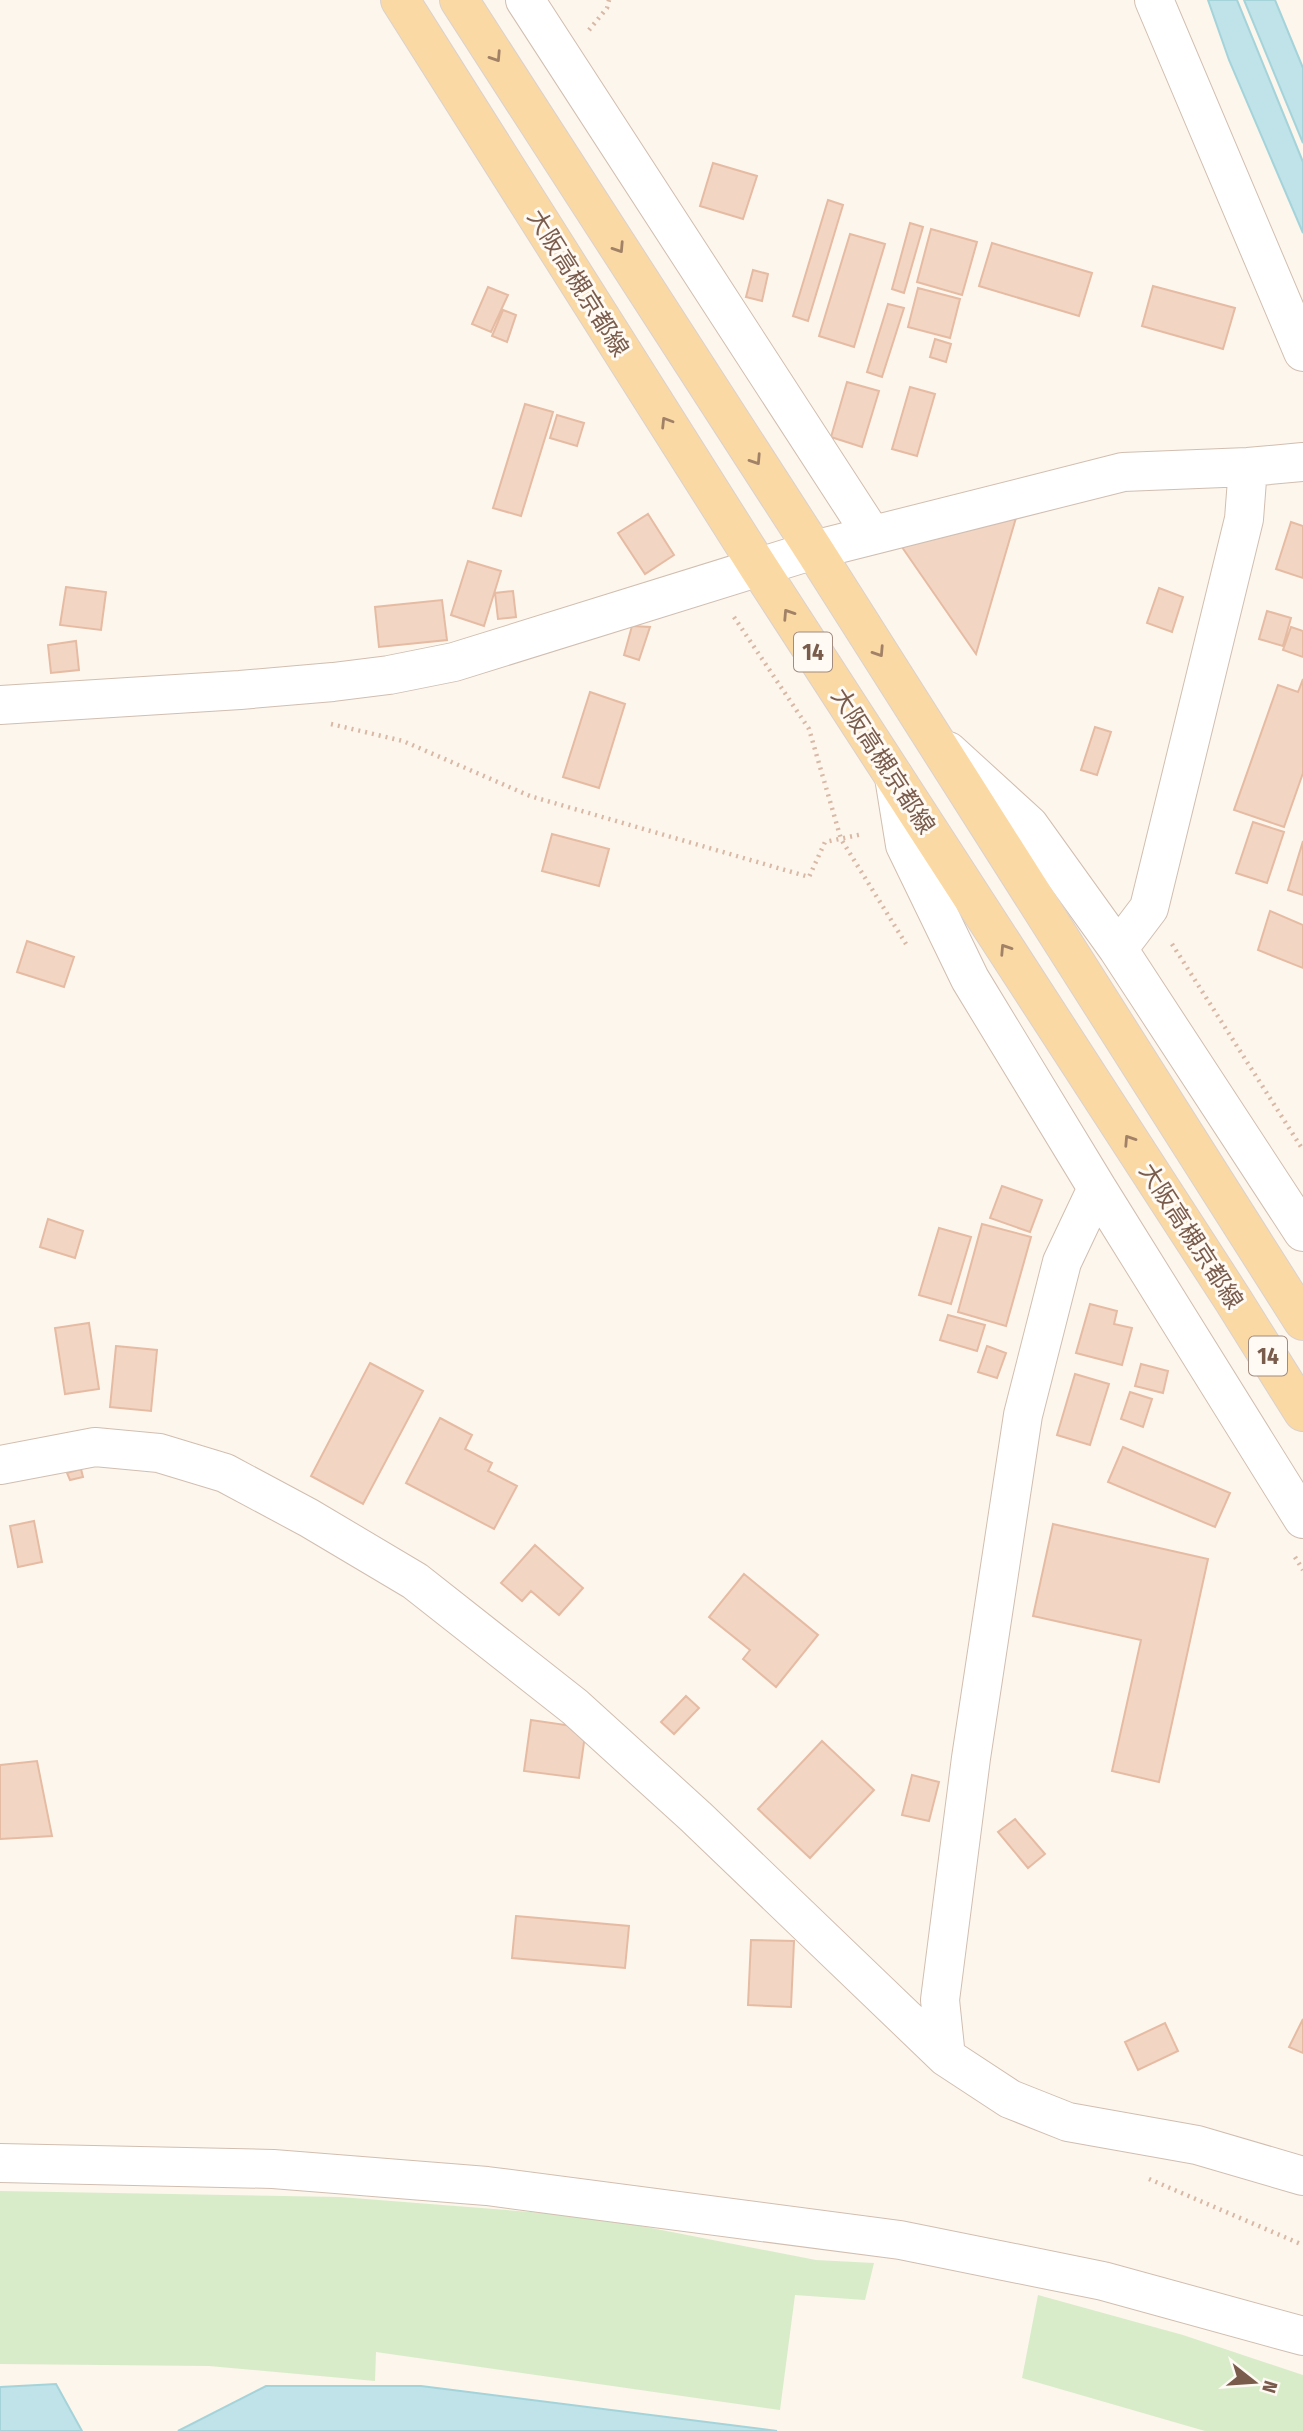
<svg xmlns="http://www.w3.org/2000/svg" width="1303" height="2431" viewBox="0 0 1303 2431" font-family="'Fira Sans Condensed','Noto Sans JP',sans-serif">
<rect width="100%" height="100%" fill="#fdf6ec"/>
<path fill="#d8ecc9" d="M0,2191L340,2197L595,2217L816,2260L874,2263L865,2300L795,2295L780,2410L376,2352L375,2381L209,2366L0,2364Z
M1038,2295L1183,2335L1303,2375V2431H1205L1022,2378Z"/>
<path fill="#bfe3e8" stroke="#a5d3da" stroke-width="2" d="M1208,0H1237L1303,162V233L1229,60Z
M1244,0H1275L1303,68V143Z
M56,2384L82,2431H0V2387Z
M266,2386H421L777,2431H178Z"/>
<path fill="#f3d5c3" stroke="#e6bba3" stroke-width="2" d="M713,163L757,176L743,219L700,206Z
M828,200L843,205L808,321L793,316Z
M910,223L923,227L904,293L892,289Z
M931,229L977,242L962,295L917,282Z
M850,234L885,244L854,347L819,336Z
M992,243L1092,273L1079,316L979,286Z
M753,270L768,274L762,301L746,297Z
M1153,286L1235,308L1223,349L1142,326Z
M488,287L508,295L491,332L472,324Z
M918,288L960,299L950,338L908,327Z
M888,304L904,308L882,377L867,372Z
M503,310L516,315L507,342L492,336Z
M935,339L951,344L946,362L930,357Z
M847,382L879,391L862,447L831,437Z
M910,387L935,394L917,456L892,449Z
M525,404L553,412L521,516L493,508Z
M557,415L584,423L577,446L550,438Z
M1018,511L976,654L897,540Z
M648,514L674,555L645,574L618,533Z
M1291,522L1303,526V578L1276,569Z
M468,561L501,571L484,626L451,615Z
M66,587L106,592L101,630L60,625Z
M1159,588L1183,597L1172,632L1147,623Z
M513,591L516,617L498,619L495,593Z
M442,600L447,640L379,647L375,607Z
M1267,611L1291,618L1283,646L1259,639Z
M632,626L650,627L639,660L624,655Z
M1291,627L1303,631V657L1283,650Z
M76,641L79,670L51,673L48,645Z
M1303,679V773L1284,827L1234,810L1278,685L1298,692Z
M590,692L625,704L599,788L563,777Z
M1095,727L1111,732L1097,775L1081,770Z
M1253,822L1284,832L1267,883L1236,873Z
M552,834L609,849L599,886L542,871Z
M1303,841V895L1288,890Z
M1270,911L1303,925V968L1258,950Z
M27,941L74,957L64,987L17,972Z
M1002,1186L1042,1200L1030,1232L990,1218Z
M48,1219L83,1231L75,1258L40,1247Z
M982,1224L1031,1237L1006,1326L958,1312Z
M939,1228L971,1237L951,1304L919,1295Z
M1090,1304L1117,1311L1114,1324L1132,1328L1122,1365L1076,1353Z
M948,1315L985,1325L977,1351L940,1340Z
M89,1323L99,1389L65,1394L55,1328Z
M116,1346L157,1350L151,1411L110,1407Z
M987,1346L1006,1353L997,1378L978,1372Z
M370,1363L423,1391L363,1504L311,1476Z
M1141,1364L1168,1371L1163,1393L1135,1386Z
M1075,1374L1109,1384L1090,1445L1057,1435Z
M1130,1392L1152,1399L1143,1427L1121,1419Z
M440,1418L472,1435L465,1449L492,1463L488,1471L517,1486L494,1529L406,1483Z
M1123,1447L1230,1493L1215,1527L1108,1482Z
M81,1469L83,1477L70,1480L67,1473Z
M34,1521L42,1562L18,1567L10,1526Z
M1053,1524L1208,1559L1159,1782L1112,1771L1141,1640L1033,1616Z
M535,1545L583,1588L559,1615L531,1591L522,1601L501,1583Z
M744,1574L818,1635L776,1687L743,1659L750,1650L709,1617Z
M686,1696L699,1708L674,1734L661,1722Z
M531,1720L586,1728L579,1778L524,1771Z
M822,1741L874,1790L810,1858L758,1809Z
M37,1761L52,1836L0,1839V1765Z
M912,1775L939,1782L929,1821L902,1815Z
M1015,1819L1045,1854L1028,1868L998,1832Z
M516,1916L629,1926L625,1968L512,1958Z
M751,1940L794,1941L791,2007L748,2005Z
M1303,2019V2053L1289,2047Z
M1165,2023L1178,2051L1138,2070L1125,2042Z"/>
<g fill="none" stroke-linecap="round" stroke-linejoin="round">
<defs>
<path id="minor" d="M525,0L872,535
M1154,0L1303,352
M0,705L240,690L333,682L389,675L454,662L814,550L1123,472L1248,467L1303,462
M948,751L1029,825L1118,949L1303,1232
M894,777L905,845L970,979L1097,1188L1303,1519
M1118,949L1149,908L1244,519L1248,467
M0,1465L95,1447L159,1453L225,1473L309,1518L415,1581L575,1707L696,1817L946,2057L1010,2099L1068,2122L1197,2145L1303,2176
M946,2057L940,2000L971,1758L1023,1415L1062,1262L1097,1188"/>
<path id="tertiary" d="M0,2163L273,2169L487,2186L900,2240L1103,2281L1303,2336"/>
<path id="primary" d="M400,0L759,568L1233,1300L1303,1412
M459,0L814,550L1303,1321"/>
</defs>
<use href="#minor" stroke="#d1beb0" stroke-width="40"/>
<use href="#tertiary" stroke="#d1beb0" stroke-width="40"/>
<use href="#primary" stroke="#dad1cd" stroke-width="40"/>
<path stroke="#d9b8a5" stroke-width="4.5" stroke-dasharray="2 5" stroke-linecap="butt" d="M589,30L607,8L609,0
M734,617L809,729L841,839L906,944
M331,724L403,741L530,796L809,877L825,842L863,834
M1172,944L1303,1150
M1295,1557L1303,1570
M1149,2179L1303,2245"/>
<use href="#minor" stroke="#fff" stroke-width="38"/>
<use href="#tertiary" stroke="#fff" stroke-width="38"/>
<use href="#primary" stroke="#fbd9a5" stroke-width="38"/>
</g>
<defs><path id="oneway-chevron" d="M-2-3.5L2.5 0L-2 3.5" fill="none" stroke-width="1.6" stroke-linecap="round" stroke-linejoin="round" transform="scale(1.75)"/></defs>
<g stroke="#a18267">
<use href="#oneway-chevron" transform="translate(496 57) rotate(57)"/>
<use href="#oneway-chevron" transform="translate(619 248) rotate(57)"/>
<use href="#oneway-chevron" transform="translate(666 422) rotate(-122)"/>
<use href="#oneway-chevron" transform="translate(756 460) rotate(57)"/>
<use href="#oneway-chevron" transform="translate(788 614) rotate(-123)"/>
<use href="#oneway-chevron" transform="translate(879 652) rotate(57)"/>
<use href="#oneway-chevron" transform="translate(1005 949) rotate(-123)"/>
<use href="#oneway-chevron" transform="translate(1129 1140) rotate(-123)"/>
</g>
<g text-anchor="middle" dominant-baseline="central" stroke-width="6" stroke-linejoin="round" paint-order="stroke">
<g fill="#fffaf3" stroke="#a28b7f" stroke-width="2">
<rect x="794" y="632.5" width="38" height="39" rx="5"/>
<rect x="1249" y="1336.5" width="38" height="39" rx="5"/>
</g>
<g font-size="23" font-weight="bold" fill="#7a5c4d">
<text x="813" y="652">14</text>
<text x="1268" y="1356">14</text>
</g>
<g font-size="24" fill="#7a5c4d" stroke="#fffaf3">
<text transform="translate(578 283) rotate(58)">大阪高槻京都線</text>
<text transform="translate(883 761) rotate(57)">大阪高槻京都線</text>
<text transform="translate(1191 1236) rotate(57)">大阪高槻京都線</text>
</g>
</g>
<g transform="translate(1254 2382) rotate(107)" stroke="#fffaf3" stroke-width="5" paint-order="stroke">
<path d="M0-5L12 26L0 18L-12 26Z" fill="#7a5c4d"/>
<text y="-10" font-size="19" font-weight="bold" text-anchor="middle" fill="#7a5c4d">N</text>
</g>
</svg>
